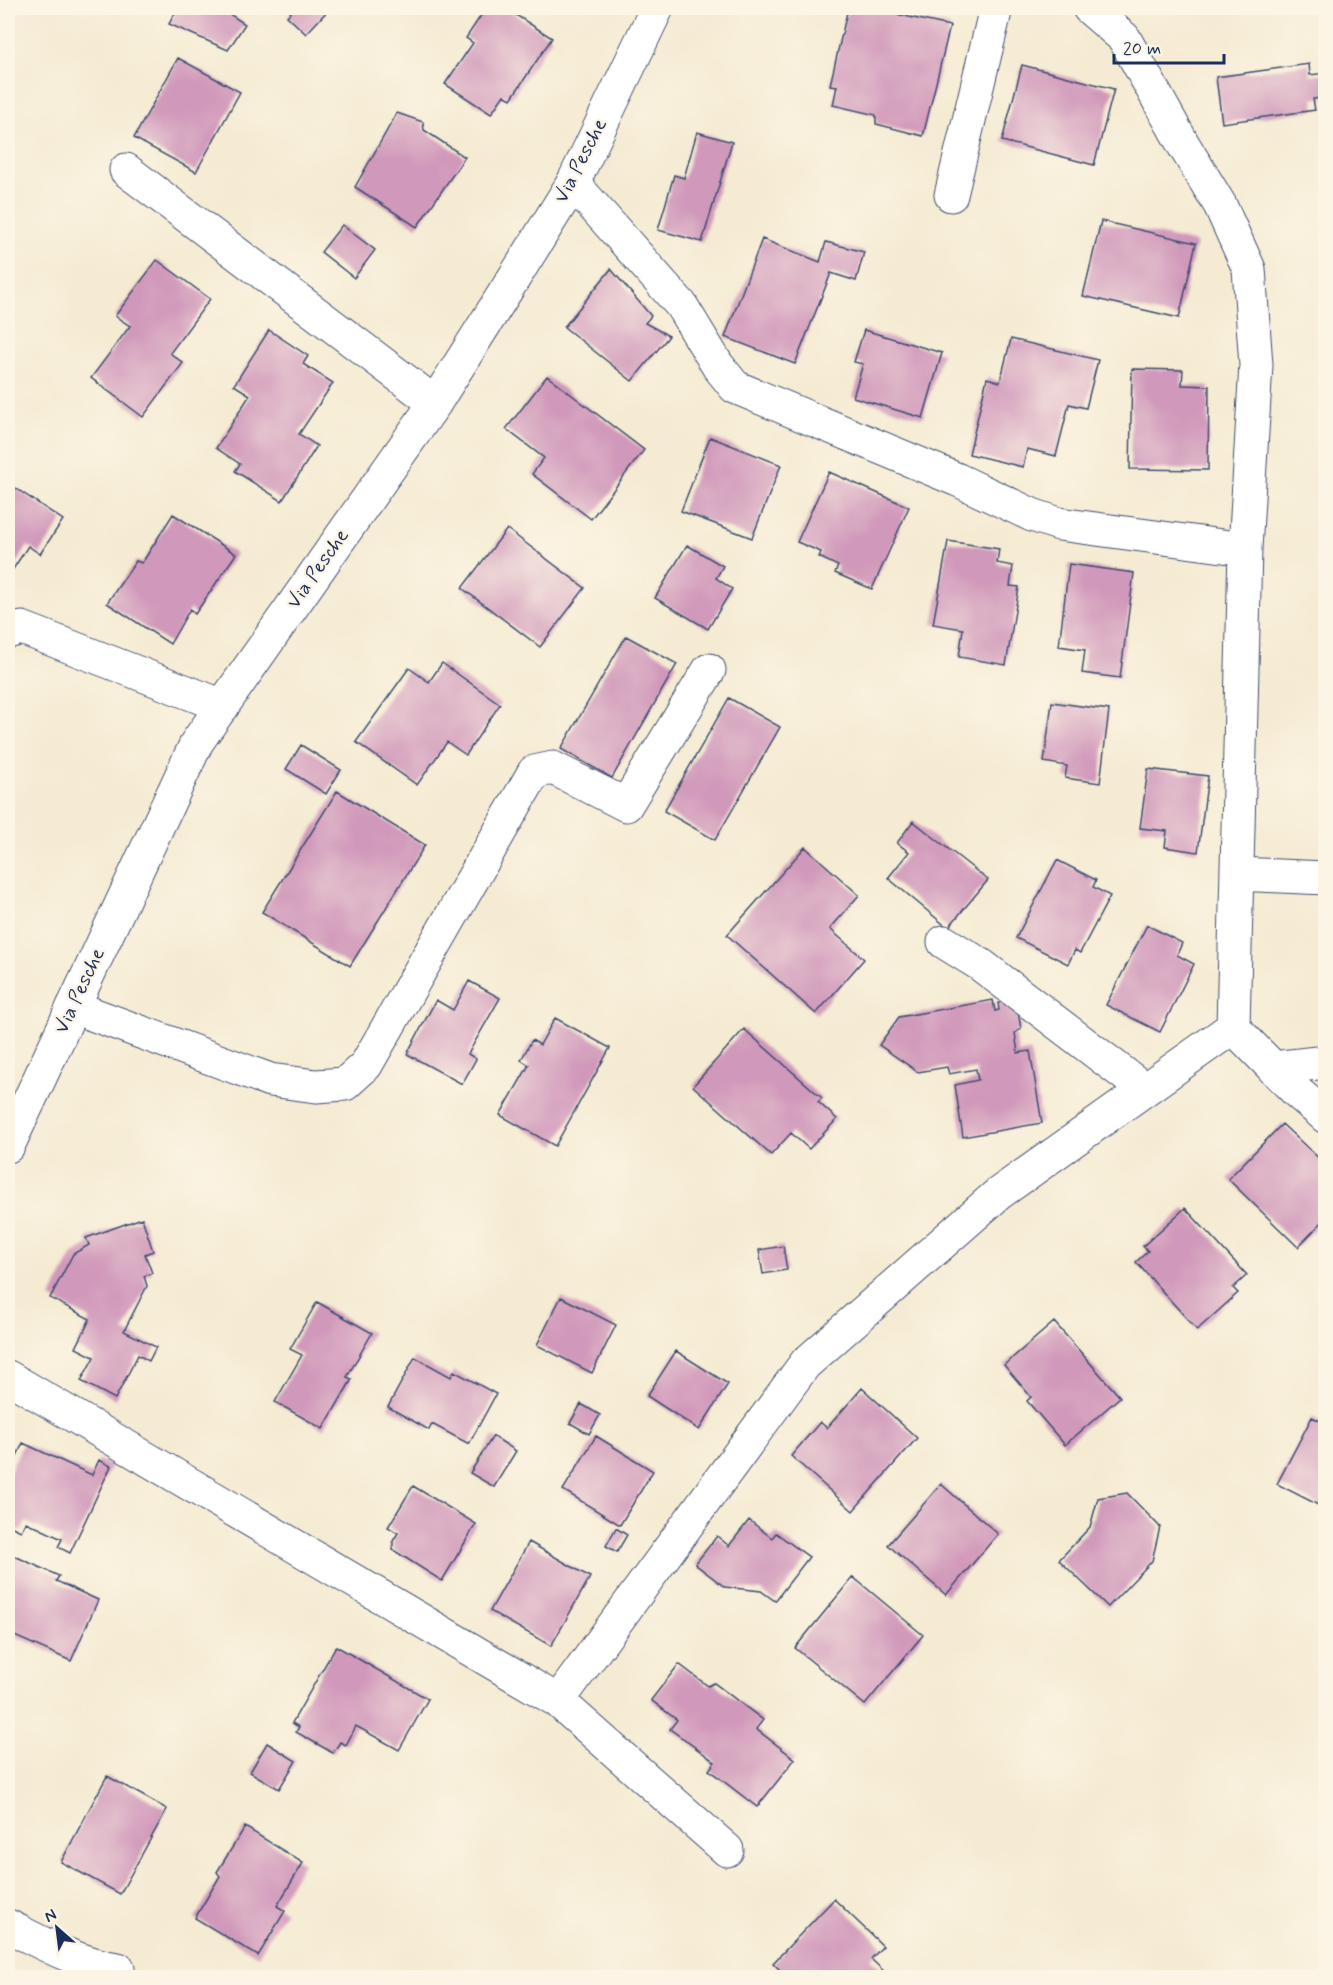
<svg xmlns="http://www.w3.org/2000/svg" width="1333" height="1985" viewBox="0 0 1333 1985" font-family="Mynerve,sans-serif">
<rect width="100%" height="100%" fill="#fcf5e5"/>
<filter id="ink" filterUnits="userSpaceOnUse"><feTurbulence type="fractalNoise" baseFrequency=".0167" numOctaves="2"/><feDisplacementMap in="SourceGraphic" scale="12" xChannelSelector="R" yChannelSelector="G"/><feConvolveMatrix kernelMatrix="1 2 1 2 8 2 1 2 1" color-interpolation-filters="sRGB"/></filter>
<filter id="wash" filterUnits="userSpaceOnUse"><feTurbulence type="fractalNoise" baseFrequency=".008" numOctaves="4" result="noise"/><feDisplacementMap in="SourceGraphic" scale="24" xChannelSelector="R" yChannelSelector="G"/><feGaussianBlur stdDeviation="1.35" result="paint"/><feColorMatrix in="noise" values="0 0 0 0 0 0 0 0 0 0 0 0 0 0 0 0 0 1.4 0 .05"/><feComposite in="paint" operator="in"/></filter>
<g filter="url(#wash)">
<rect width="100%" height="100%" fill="#f5ebd3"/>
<g id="blocks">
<path fill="#d098ba" d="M178,8H220L245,24L228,50L169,24Z
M295,8H330L306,34L287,16Z
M486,8H505L552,38L511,99L504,95L491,114L445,84L473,43L466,38Z
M848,8H868L950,26L923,136L876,124V115L833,105L837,86L830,85Z
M178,58L240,92L196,172L134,138Z
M1309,64L1310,75L1326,73V97L1313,99L1315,110L1222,123L1216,77Z
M1022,65L1114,89L1094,165L1002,141Z
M397,113L423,122L424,130L465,157L417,227L355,187Z
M697,132L732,142L702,242L658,230L674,175L684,178Z
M1101,221L1196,243L1179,318L1083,296Z
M342,225L375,250L354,278L321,252Z
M762,239L820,262L826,242L864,252L856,281L831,273L795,364L725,337Z
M157,260L210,299L170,353L183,363L143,417L91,378L130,326L115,316Z
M611,269L651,316L645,323L669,336L632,381L564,327Z
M269,330L308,356L303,364L333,383L299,434L317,446L282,501L235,471L240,464L216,448L250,395L234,385Z
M864,330L942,353L923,418L853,397L863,364L854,362Z
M1011,339L1098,360L1086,408L1069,404L1056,456L1027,449L1023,467L969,454L987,378L1000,382Z
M1132,369L1183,370L1182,385L1209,386L1208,470L1130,469Z
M547,376L644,450L591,519L532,474L544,458L506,429Z
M710,437L781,465L752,538L681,511Z
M829,472L909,507L872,589L835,573L838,566L819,557L821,552L797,542Z
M8,483L63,520L40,554L28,546L8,577Z
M173,514L236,554L195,614L190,609L170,644L107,603L136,561L142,563Z
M507,529L585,588L540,647L462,588Z
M948,541L999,549L997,563L1013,566L1010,586L1019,587L1006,665L959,657L963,629L933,624Z
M687,545L723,566L716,578L732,589L708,629L655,598Z
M1069,564L1134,573L1120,678L1082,673L1085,650L1059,646Z
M626,636L677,664L612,778L561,749Z
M442,663L500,704L466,755L447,742L417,785L356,742L409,668L429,682Z
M729,698L780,727L715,840L664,811Z
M1052,702L1109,710L1100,783L1065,778L1067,766L1044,762Z
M301,745L341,770L326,794L286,769Z
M1148,769L1208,776L1198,852L1165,847L1167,831L1140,828Z
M337,791L425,845L350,966L262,912Z
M913,821L988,880L948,928L888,878L909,852L897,843Z
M805,847L859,895L830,929L864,959L816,1014L727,935Z
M1057,860L1096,880L1093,887L1110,896L1080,953L1075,950L1068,964L1016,938Z
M1147,925L1182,943L1177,955L1194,964L1160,1032L1106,1005Z
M469,981L500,998L468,1054L476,1059L462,1084L407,1054L436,1000L453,1010Z
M1016,999L1021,1029L1015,1033L1018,1053L1030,1051L1042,1123L963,1137L955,1085L978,1080L976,1069L949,1074L947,1067L918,1072L879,1045L899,1017L993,1000L995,1011L999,1010L998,1003Z
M555,1018L610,1048L555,1146L500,1115L529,1065L521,1060L532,1040L540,1045Z
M744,1029L822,1098L818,1102L837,1119L809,1149L791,1133L771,1155L693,1086Z
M1282,1124L1326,1165V1218L1298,1247L1228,1179Z
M1185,1208L1247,1275L1233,1288L1238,1293L1197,1330L1136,1262L1148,1251L1143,1246Z
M142,1218L153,1251L145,1254L152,1273L144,1276L147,1286L124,1331L156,1347L149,1361L138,1355L115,1399L81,1381L94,1357L76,1348L90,1319L50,1298L73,1254L89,1245L86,1238Z
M783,1246L787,1270L763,1274L759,1250Z
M561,1297L616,1325L592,1373L537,1345Z
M317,1302L372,1333L347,1377L352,1379L323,1429L275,1402L302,1355L290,1349Z
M1054,1322L1120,1397L1065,1445L1027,1401L1031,1397L1004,1365Z
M676,1351L728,1384L699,1430L647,1396Z
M415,1357L451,1377L454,1371L496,1394L469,1444L432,1424L429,1430L388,1407Z
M862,1388L917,1438L853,1511L791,1456L820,1422L827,1428Z
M581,1404L600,1415L589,1434L570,1423Z
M1312,1417L1326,1424V1509L1277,1484Z
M493,1436L516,1451L494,1487L470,1473Z
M596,1436L653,1471L620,1525L563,1490Z
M23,1443L92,1475L99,1460L111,1466L70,1553L58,1547L62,1539L26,1522L21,1531L8,1525V1475Z
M941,1484L998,1534L946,1595L888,1545Z
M413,1486L476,1524L442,1581L393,1550V1541L398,1533L388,1527Z
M1127,1493L1160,1527L1152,1561L1108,1607L1059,1560L1090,1527L1098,1498Z
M749,1520L772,1538L776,1533L809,1557L775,1601L761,1591L725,1587L695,1564L717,1536L729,1546Z
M616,1528L627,1535L617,1552L606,1546Z
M529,1542L590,1577L551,1646L490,1611Z
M8,1553L59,1576L56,1581L98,1600L71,1661L10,1634L14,1626L8,1623Z
M853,1577L923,1635L865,1705L795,1648Z
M336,1646L428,1699L399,1750L356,1726L346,1745L340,1742L333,1753L296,1732L299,1727L292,1723Z
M679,1664L708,1686L714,1683L763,1720L756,1729L795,1759L757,1807L709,1770L715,1762L670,1729L677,1720L651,1700Z
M267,1743L296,1761L279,1789L250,1772Z
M107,1776L167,1809L120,1894L61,1862Z
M245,1827L303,1863L277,1906L285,1911L258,1956L195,1918L220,1876L217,1872Z
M834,1899L883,1946L871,1959L888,1975L886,1978H788L773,1963Z"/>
</g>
</g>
<g filter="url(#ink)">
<use href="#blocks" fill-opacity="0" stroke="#3c4b70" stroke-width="1.5"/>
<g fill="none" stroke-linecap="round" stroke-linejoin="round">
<defs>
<path id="street" d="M1089,8L1124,38L1183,144L1220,205L1249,269L1256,365L1245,549L1233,1027L1297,1092L1326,1117
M126,170L435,403
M573,183L681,305L718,366L735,387L958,480L1032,515L1059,524L1245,549
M951,195L996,8
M8,632L22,628L223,706
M1237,874L1326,878
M944,942L981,965L1144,1089
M73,1007L270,1080L316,1086L345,1084L366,1065L534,772L553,768L626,805L709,670
M1273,1068L1326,1062
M8,1377L558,1701L727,1850
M558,1701L805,1364L998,1194L1233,1027
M8,1926C44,1944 77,1963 118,1969"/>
<path id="secondary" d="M8,1146L197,742L435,403L524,262L573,183L657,8"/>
</defs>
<use href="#street" stroke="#3c4b70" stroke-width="35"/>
<use href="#secondary" stroke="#3c4b70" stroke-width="35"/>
<use href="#street" stroke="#fff" stroke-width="33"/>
<use href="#secondary" stroke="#fff" stroke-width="33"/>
</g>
</g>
<g text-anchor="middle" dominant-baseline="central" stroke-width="4.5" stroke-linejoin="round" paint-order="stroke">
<g font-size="20" fill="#1b2f5e" stroke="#fcf5e5">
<text transform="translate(581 161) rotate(-63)">Via Pesche</text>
<text transform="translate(318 569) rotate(-55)">Via Pesche</text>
<text transform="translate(80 991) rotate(-65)">Via Pesche</text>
</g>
</g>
<rect width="1333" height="1985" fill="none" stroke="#fcf5e5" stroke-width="30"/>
<g transform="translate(57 1928) rotate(332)" stroke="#fcf5e5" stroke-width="4.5" paint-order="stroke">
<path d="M0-4.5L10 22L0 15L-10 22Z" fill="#1b2f5e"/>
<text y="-9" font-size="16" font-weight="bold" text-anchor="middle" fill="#1b2f5e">N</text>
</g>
<path d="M1114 54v9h110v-9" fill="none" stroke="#1b2f5e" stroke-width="3"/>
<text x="1123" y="54" font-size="18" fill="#1b2f5e" stroke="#fcf5e5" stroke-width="4.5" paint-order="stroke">20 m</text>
</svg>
